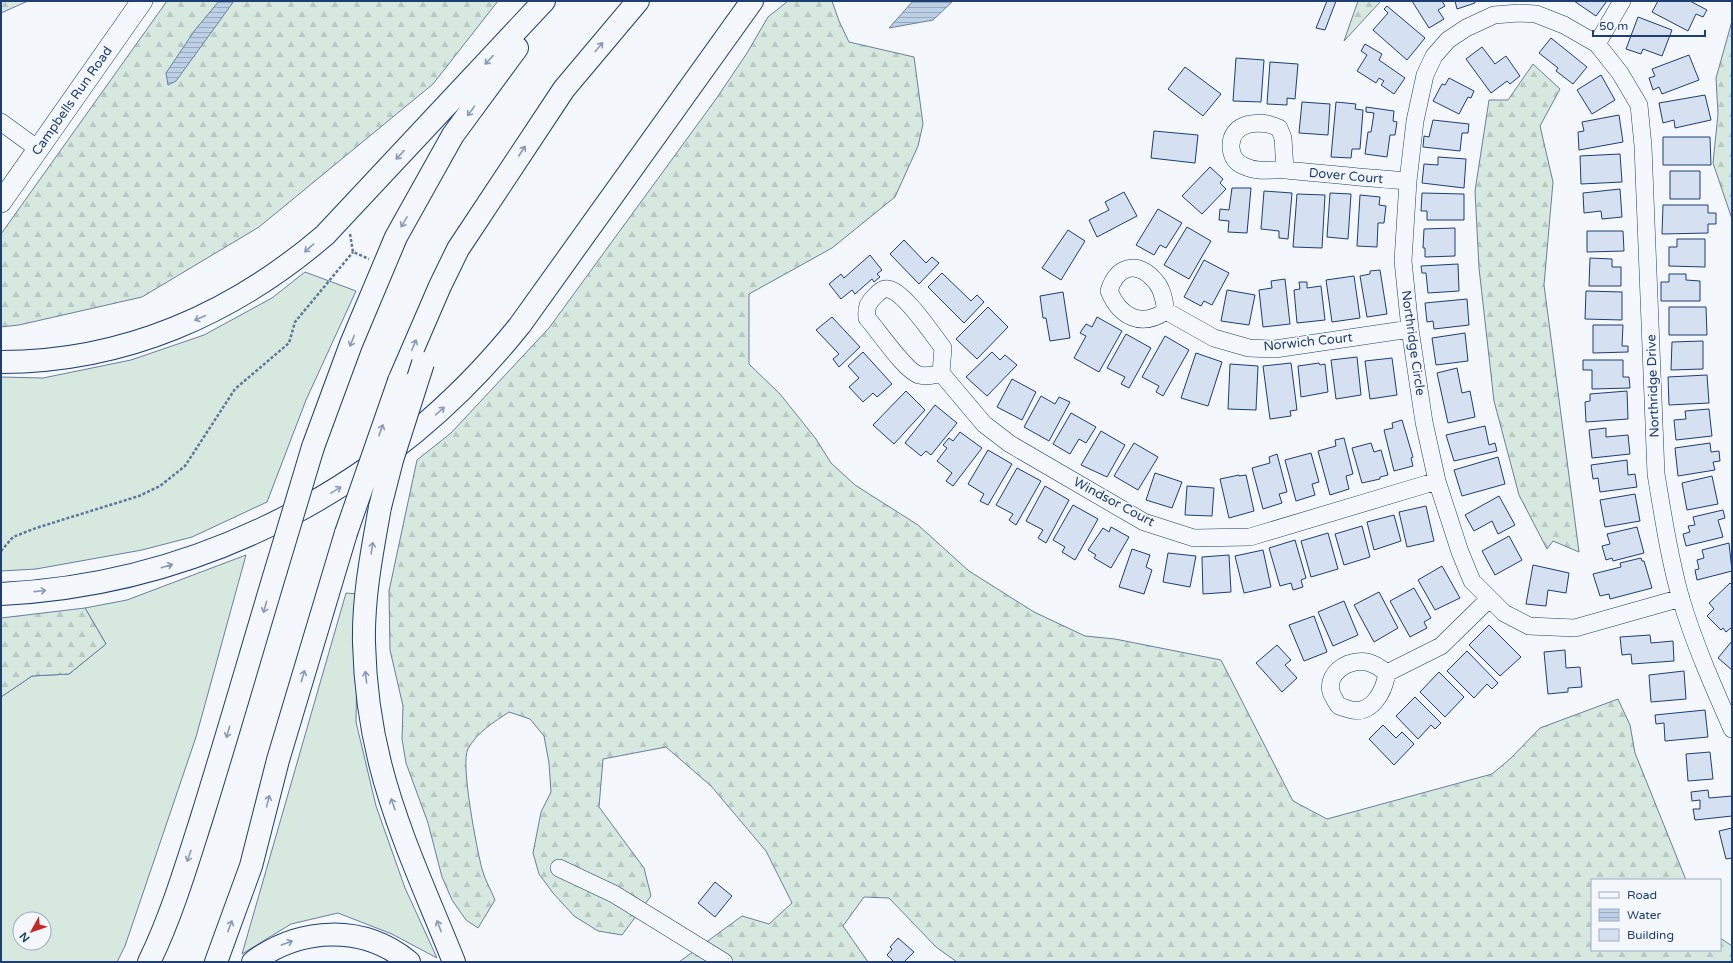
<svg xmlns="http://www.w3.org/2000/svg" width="1733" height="963" viewBox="0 0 1733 963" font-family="'Varela Round',sans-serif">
<defs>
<pattern id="forest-firs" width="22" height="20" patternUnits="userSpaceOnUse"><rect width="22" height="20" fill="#d7e8df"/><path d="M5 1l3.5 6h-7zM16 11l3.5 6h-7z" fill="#b8c8c3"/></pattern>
<pattern id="water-rules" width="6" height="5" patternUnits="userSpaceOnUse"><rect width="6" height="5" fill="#bed0e5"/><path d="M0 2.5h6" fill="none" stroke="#9aaabe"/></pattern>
</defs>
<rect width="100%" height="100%" fill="#f4f7fb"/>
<path fill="#d7e8df" stroke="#687fa3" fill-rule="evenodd" d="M305,272L356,291L306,400L267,502L192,537L142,550L36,569L1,571V377L43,378L131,360L204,335L272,298Z
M246,555L196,737L125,946L117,962H1V697L32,676L69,674L106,644L85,608L127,600ZM20,919H44V943H20Z
M346,593L358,594L356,722L376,806L405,888L437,958L392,934L338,913L291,924L242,954Z"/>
<path fill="url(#forest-firs)" stroke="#687fa3" d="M1,1H28L1,13Z
M167,1H498L433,84L259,227L142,297L19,325L1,327V234Z
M788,1H832L839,21L849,42L914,57L923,124L918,146L895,197L832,248L749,294V364L780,394L816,439L831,463L855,485L918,525L969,571L1034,612L1085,636L1115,639L1221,660L1293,801L1327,819L1492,774L1511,758L1540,728L1618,699L1630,725L1635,753L1686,880H1592V950H1720V938L1732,946V962H957L936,947L889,898L864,897L843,926L868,962H679L742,916L769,924L792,903L766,851L711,786L666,747L603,759L599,807L644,868L651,896L622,935L598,931L574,916L553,893L539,874L533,853L541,812L551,792L549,763L544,736L530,719L509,712C494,722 476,733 468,749C460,763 477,850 482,869C485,880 491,890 495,900L478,928L466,920L452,900L442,877L428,823L406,763L402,739L403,706L390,650L389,591L417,460L451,433L549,328L716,99L747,53L768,17Z
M1358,1H1381L1344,41Z
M1732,21V219L1713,163L1718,114L1716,78Z
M1533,64L1560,89L1540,126L1553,182L1544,285L1579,552L1553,541L1547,549L1519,495L1494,401L1479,268L1475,191L1489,100H1508Z
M85,608L106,644L69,674L32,676L1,697V618Z"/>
<path fill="url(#water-rules)" stroke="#687fa3" d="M219,1H234L176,81L168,85L166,73L195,30Z
M913,1H953L933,20L889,28Z"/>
<path fill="#d5e0f0" stroke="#1d3f73" d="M1327,1H1336L1325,30L1316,28Z
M1412,1H1442L1445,6L1438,10L1444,19L1429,28Z
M1455,1H1475V3L1457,9Z
M1574,1H1607L1596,16Z
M1658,1H1690L1707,10L1703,17L1696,14L1688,31L1652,12Z
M1387,6L1425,38L1407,60L1373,30L1388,13L1384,9Z
M1638,17L1672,30L1662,56L1643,49L1641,54L1626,49Z
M1551,38L1587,67L1573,84L1556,71L1558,68L1539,53Z
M1365,44L1382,54L1379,60L1405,78L1394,94L1381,85L1384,81L1379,78L1376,83L1357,71L1367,55L1361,51Z
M1482,47L1495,64L1506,56L1520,76L1510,84L1507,81L1491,93L1466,59Z
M1689,55L1699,80L1662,94L1659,87L1653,90L1649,78L1655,76L1652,69Z
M1236,58L1264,60L1261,102L1233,101Z
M1270,62L1298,64L1295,99L1287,98V105L1267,104Z
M1185,67L1221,94L1203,116L1168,89Z
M1601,75L1615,100L1592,114L1577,90Z
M1449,78L1474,91L1471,98L1468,97L1459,114L1433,101L1442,84L1445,85Z
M1705,95L1711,120L1675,128L1674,120L1663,123L1659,103Z
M1302,102L1330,104L1328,135L1299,133Z
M1336,102L1356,104L1355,109L1363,110L1360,149H1352L1351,158L1331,157Z
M1366,107L1394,111L1393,121L1397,122L1395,135H1390L1387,157L1365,154L1368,132H1371L1374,113L1366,112Z
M1619,115L1623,142L1579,150L1578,132L1584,131L1582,122Z
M1433,120L1469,124L1468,133H1462L1460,151L1423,147L1424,136L1429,137Z
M1154,131L1198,135L1195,163L1151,158Z
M1663,137H1710L1711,165H1663Z
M1620,154L1622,182L1581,184L1580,156Z
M1438,157L1466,159L1464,188L1422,183L1424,164L1438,165Z
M1210,167L1223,179L1220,183L1226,189L1202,214L1182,196Z
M1670,171H1700V199H1670Z
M1232,188H1251L1247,233L1228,232L1229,221L1219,220L1220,209L1229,210Z
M1620,189L1622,217L1602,219L1601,211L1584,213L1583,193Z
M1264,191L1292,193L1288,239L1279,238V231L1261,229Z
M1124,192L1137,216L1097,237L1089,220L1109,210L1105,202Z
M1330,193L1351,194L1348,239L1327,237Z
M1422,193L1464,194V220H1427V211H1421Z
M1297,194L1325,195L1322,248L1293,247Z
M1360,195L1380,197L1379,205L1386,206L1384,223H1378L1377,247L1357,246Z
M1663,205H1708V213H1716V224H1708V233L1662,234Z
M1158,209L1182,223L1166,248L1160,245L1154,255L1136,245Z
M1187,227L1211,241L1189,279L1164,265Z
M1455,228V256L1425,257V248H1423L1424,229Z
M1068,230L1085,241L1061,280L1042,268Z
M1587,231H1623L1624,251L1587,252Z
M1677,239H1705V267L1669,266V247H1677Z
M904,240L926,263L932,257L939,263L919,284L890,254Z
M870,255L882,270L877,274L880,277L874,282L872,279L855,294L852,290L841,299L829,284L841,274L844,278Z
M1590,258L1612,259V267H1621V286H1589Z
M1204,260L1229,273L1212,305L1204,301L1201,306L1184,297Z
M1458,264L1459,291L1428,293L1426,273H1422L1421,266Z
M1380,270L1387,314L1367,317L1360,276L1370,274V271Z
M942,273L971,301L977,295L984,302L964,323L928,287Z
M1669,274H1686V280L1700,281V301H1661V282H1669Z
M1354,276L1360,318L1332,322L1326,280Z
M1285,279L1290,324L1263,327L1259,290L1272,288L1271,281Z
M1299,282H1307V288L1321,286L1325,320L1297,323L1294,290L1300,289Z
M1227,290L1255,295L1249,325L1221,321Z
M1586,291L1622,292V320L1585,319Z
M1063,292L1070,338L1050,341L1046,318H1043L1040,296Z
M1467,299L1469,325L1434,329L1433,321L1427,322L1425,303Z
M988,307L1008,327L977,359L956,339Z
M1669,307H1706L1707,335H1669Z
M832,317L860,347L839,367L833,359L839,354L816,330Z
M1097,317L1122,331L1099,372L1074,358L1086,336L1080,333L1086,324L1092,327Z
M1593,325H1623L1622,346H1628V352L1593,353Z
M1465,333L1468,361L1436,365L1432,338Z
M1126,334L1151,348L1129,388L1121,384L1125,377L1107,368Z
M1165,336L1189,350L1163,396L1156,392L1159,386L1142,377Z
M1703,341V369L1671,370L1672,342Z
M863,352L892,384L877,397L873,393L863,402L849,387L859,378L848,366Z
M992,352L1000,360L1005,355L1017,365L987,396L966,377Z
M1196,353L1222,362L1208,406L1181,398Z
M1357,357L1361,395L1336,399L1331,360Z
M1392,358L1397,395L1370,399L1365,361Z
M1583,360H1623V377H1629L1630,388L1592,389V370H1583Z
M1291,363L1297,410L1290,411L1291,416L1270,419L1263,366Z
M1319,363L1320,365L1325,364L1328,392L1301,397L1298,366Z
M1230,364L1258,366L1256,410L1228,409Z
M1457,368L1462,393L1470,391L1475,417L1448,423L1437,373Z
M1707,375L1709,403L1669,405L1668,377Z
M1012,379L1036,392L1022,420L997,407Z
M906,391L925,410L894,444L873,425Z
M1627,391L1628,419L1586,422L1585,402L1590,401V394Z
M1041,396L1055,404L1059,397L1070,402L1049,441L1024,427Z
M935,405L957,423L931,455L926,451L921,456L905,443Z
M1709,409L1712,436L1676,440L1674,420L1686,419L1685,411Z
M1071,413L1096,427L1086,443L1079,439L1070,454L1053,444Z
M1402,420L1413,457L1411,458L1413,466L1394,471L1384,430L1393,428L1392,423Z
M1485,426L1489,445L1495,443L1497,451L1454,461L1446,435Z
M1606,428V437L1628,435L1630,454L1592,458L1589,430Z
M1101,431L1125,445L1107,477L1081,465Z
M960,432L982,448L953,486L946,481L952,473L937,461L947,448L943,445L949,438L953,441Z
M1344,438L1353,474L1346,476L1349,489L1330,495L1318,451L1336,446L1335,440Z
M1134,443L1158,457L1138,490L1114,476Z
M1371,443L1374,452L1381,450L1388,475L1380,477V479L1362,483L1352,448Z
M1710,443L1711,452L1719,451L1720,461L1713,462L1715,470L1678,476L1675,448Z
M988,450L1012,464L988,505L980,501L984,494L968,484Z
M1311,453L1319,482L1312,484L1315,495L1296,501L1285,460Z
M1277,454L1287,492L1279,494L1282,503L1263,509L1252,468L1270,463L1269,457Z
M1498,457L1505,484L1462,496L1454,470Z
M1627,460L1628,475L1635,474L1637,487L1600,492L1598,478L1593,479L1591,465Z
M1017,468L1041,481L1016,525L1009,520L1013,514L996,505Z
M1155,473L1182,482L1172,508L1146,500Z
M1239,475V476L1246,475L1254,511L1229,518L1220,479Z
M1712,476L1718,504L1687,510L1682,483Z
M1045,486L1069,500L1046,543L1038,538L1043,530L1026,521Z
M1187,486L1214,488L1212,516L1185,515Z
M1635,494L1640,521L1605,527L1600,500Z
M1499,496L1515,525L1498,534L1492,521L1474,531L1465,515Z
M1073,505L1098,519L1075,560L1062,552L1065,547L1053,540Z
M1426,506L1434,541L1407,547L1399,512Z
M1723,510L1725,518L1718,520L1723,537L1686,546L1683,534L1690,532L1688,526L1695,525L1693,517Z
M1394,515L1401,541L1374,550L1367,522Z
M1362,526L1370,557L1344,565L1335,534Z
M1111,527L1129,537L1111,568L1094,558L1096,555L1088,550L1103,528L1109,532Z
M1637,527L1644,553L1613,561L1612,558L1606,560L1602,546L1610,544L1607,534Z
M1328,533L1338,569L1311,577L1301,541Z
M1509,536L1522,560L1495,575L1482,551Z
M1295,540L1306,578L1301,580L1303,587L1293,590L1291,583L1280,586L1269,548Z
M1729,543L1732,571L1697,580L1695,570L1699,569L1697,560L1704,558L1702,550Z
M1132,549L1150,555L1146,567L1152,570L1144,594L1119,587Z
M1263,550L1271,587L1244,593L1235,556Z
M1168,553L1196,556L1190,587L1163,582Z
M1229,555L1231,592L1203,594L1202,557Z
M1641,558L1642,561H1644L1652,588L1610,599L1609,594L1600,596L1593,574L1621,567L1620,563Z
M1533,565L1569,573L1566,593L1548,590L1546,606L1526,604Z
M1442,566L1460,598L1435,610L1418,580Z
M1730,583L1732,585V627L1726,632L1723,628L1721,630L1707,616L1714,609L1709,603Z
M1414,588L1431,618L1424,622L1427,628L1410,637L1390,601Z
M1379,592L1398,628L1374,642L1354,605Z
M1344,601L1358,635L1333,646L1318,612Z
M1314,616L1327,652L1304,661L1289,625Z
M1489,625L1521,657L1500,676L1469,645Z
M1650,635L1651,643L1673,641L1674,661L1632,664L1631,654L1622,655L1620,637Z
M1732,641V670L1718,658Z
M1277,645L1291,660L1285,665L1297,678L1282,692L1256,663Z
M1565,650L1566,668L1580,667L1582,687L1568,688V692L1548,694L1544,652Z
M1467,651L1498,683L1492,689L1487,684L1474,698L1447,671Z
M1684,671L1686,699L1651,702L1649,675Z
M1439,672L1464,697L1445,717L1420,692Z
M1415,697L1441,723L1435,729L1431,725L1418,739L1396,716Z
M1705,710L1708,737L1665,741L1664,723L1656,724L1655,715Z
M1383,725L1396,738L1402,732L1414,744L1394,765L1369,739Z
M1710,752L1713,779L1688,781L1686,754Z
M1708,790L1709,798L1732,796V816L1695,820L1693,809H1700V800L1692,801L1691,792Z
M1732,828V858L1726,859L1719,831Z
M715,882L732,896L715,917L698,903Z
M898,938L914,952L904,962H894L887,955L892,949L890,947Z"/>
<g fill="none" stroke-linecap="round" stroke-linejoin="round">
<defs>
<path id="minor" d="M1597,44L1622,1
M1,122L38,149
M1285,170L1283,138L1279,128C1262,119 1229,121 1231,148C1232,157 1236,163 1244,166C1258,173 1273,169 1286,170C1327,174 1367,178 1408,181
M1166,311C1141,328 1120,317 1109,291C1117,265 1138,260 1156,282C1163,290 1164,301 1166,311L1214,338L1249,348L1275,349L1410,329
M941,373C934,375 927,377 919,375C905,371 878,330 867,318C866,307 868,303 875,296C879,292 883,288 888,289C904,291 933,335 943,348L941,373L984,424L1010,444L1144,522L1194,538L1250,537L1437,481
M1681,598L1575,628L1529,626L1504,613L1472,581L1460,552L1437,481L1424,422L1410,329L1403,261L1408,181L1415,121L1425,75L1434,56L1448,40L1466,28L1494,15L1519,13L1536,14L1564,25L1597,44L1620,73L1639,105L1643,146L1656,474C1663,515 1669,558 1681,599C1694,643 1713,686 1732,729
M1387,673C1384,692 1371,717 1348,709C1346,708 1341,707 1339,706C1337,704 1335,700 1334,698C1325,684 1334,670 1348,664C1364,658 1374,663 1387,673L1441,646L1489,599
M559,868L614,894L724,962"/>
<path id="major" d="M1,202L142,1"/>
<path id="highway" d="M1,362C124,362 233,314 325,235L544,1
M399,381L440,286L458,249L564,89L638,1
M313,447L351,344L396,237L453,135L517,48
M380,507C372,552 363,597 364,643C365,683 370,723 380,763C397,831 428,897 454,962
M1,594C205,584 393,484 520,325L752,1
M149,962C171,917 186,867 201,820C227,737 251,653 276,570
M216,962L251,866L278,760L346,533
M253,962C300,927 363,924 409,962"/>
</defs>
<use href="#minor" stroke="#1d3f73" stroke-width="18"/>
<use href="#major" stroke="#1d3f73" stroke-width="22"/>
<use href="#highway" stroke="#1d3f73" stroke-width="24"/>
<path stroke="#5e769c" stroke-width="2.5" stroke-dasharray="3 2" stroke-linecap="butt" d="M350,234L353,252L369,259
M1,551L13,537L36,528L139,496L160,486L185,466L235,389L289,343L295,322L353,252"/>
<use href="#minor" stroke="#f4f7fb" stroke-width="17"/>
<use href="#major" stroke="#f4f7fb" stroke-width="21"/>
<use href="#highway" stroke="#f4f7fb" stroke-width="22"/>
<defs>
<path id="highway-bridge" d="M380,507L392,460L423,363
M346,533L399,381
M276,570L313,447"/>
</defs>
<use href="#highway-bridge" stroke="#1d3f73" stroke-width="24" stroke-linecap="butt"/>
<use href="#highway-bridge" stroke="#f4f7fb" stroke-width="22"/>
</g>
<defs><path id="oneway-shaft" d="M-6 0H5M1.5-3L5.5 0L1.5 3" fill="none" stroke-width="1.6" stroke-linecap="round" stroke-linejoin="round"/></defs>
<g stroke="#889bb7">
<use href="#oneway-shaft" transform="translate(599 47) rotate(-50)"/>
<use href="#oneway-shaft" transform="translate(489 60) rotate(133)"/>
<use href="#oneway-shaft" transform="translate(471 111) rotate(126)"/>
<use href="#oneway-shaft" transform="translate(522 151) rotate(-57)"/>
<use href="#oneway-shaft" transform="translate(400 155) rotate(133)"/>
<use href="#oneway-shaft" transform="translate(404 222) rotate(120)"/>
<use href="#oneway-shaft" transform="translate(309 248) rotate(139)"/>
<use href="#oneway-shaft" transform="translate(200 318) rotate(156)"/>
<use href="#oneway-shaft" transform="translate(352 341) rotate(112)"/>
<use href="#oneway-shaft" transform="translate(414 345) rotate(-67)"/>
<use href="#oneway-shaft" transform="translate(440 411) rotate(-42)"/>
<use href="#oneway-shaft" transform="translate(381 430) rotate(-70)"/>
<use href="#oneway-shaft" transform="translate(336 490) rotate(-31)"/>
<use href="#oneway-shaft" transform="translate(372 548) rotate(-81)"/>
<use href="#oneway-shaft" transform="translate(167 566) rotate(-16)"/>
<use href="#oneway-shaft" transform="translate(40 591) rotate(-6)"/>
<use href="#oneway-shaft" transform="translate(265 607) rotate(106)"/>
<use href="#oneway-shaft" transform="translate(303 676) rotate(-73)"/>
<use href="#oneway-shaft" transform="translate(366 677) rotate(-96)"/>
<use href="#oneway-shaft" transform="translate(228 732) rotate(106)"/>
<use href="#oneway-shaft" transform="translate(268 801) rotate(-76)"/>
<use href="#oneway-shaft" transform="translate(393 804) rotate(-109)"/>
<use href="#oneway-shaft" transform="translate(189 856) rotate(109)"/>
<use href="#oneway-shaft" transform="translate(230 926) rotate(-69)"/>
<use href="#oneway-shaft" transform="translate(439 926) rotate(-111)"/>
<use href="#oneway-shaft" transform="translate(287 943) rotate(-20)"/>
</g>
<g text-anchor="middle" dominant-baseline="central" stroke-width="3" stroke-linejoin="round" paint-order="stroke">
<g font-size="13" fill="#1d3f73" stroke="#f4f7fb">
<text transform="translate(72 101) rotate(-55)">Campbells Run Road</text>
<text transform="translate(1346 176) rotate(5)">Dover Court</text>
<text transform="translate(1308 342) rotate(-6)">Norwich Court</text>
<text transform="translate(1413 343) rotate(82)">Northridge Circle</text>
<text transform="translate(1653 386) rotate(-92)">Northridge Drive</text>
<text transform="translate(1114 502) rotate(28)">Windsor Court</text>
</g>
</g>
<rect width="1733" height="963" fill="none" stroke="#1d3f73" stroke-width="4"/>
<rect x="1591" y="879" width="130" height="72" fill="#f4f7fb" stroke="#9eadc5"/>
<rect x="1599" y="892" width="20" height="6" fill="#f4f7fb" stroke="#9eadc5"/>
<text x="1627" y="899" font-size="12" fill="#1d3f73">Road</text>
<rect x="1599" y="909" width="20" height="12" fill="url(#water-rules)" stroke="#9eadc5"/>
<text x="1627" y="919" font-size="12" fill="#1d3f73">Water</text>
<rect x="1599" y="929" width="20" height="12" fill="#d5e0f0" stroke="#9eadc5"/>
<text x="1627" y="939" font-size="12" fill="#1d3f73">Building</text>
<g transform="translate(32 931) rotate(230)"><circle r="19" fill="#f4f7fb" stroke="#9eadc5"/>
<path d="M0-3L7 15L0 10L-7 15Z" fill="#c62828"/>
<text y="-6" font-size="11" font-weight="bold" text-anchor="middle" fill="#1d3f73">N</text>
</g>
<path d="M1593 30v6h112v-6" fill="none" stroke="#1d3f73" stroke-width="2"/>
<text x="1599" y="30" font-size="12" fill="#1d3f73" stroke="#f4f7fb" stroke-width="3" paint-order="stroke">50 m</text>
</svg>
